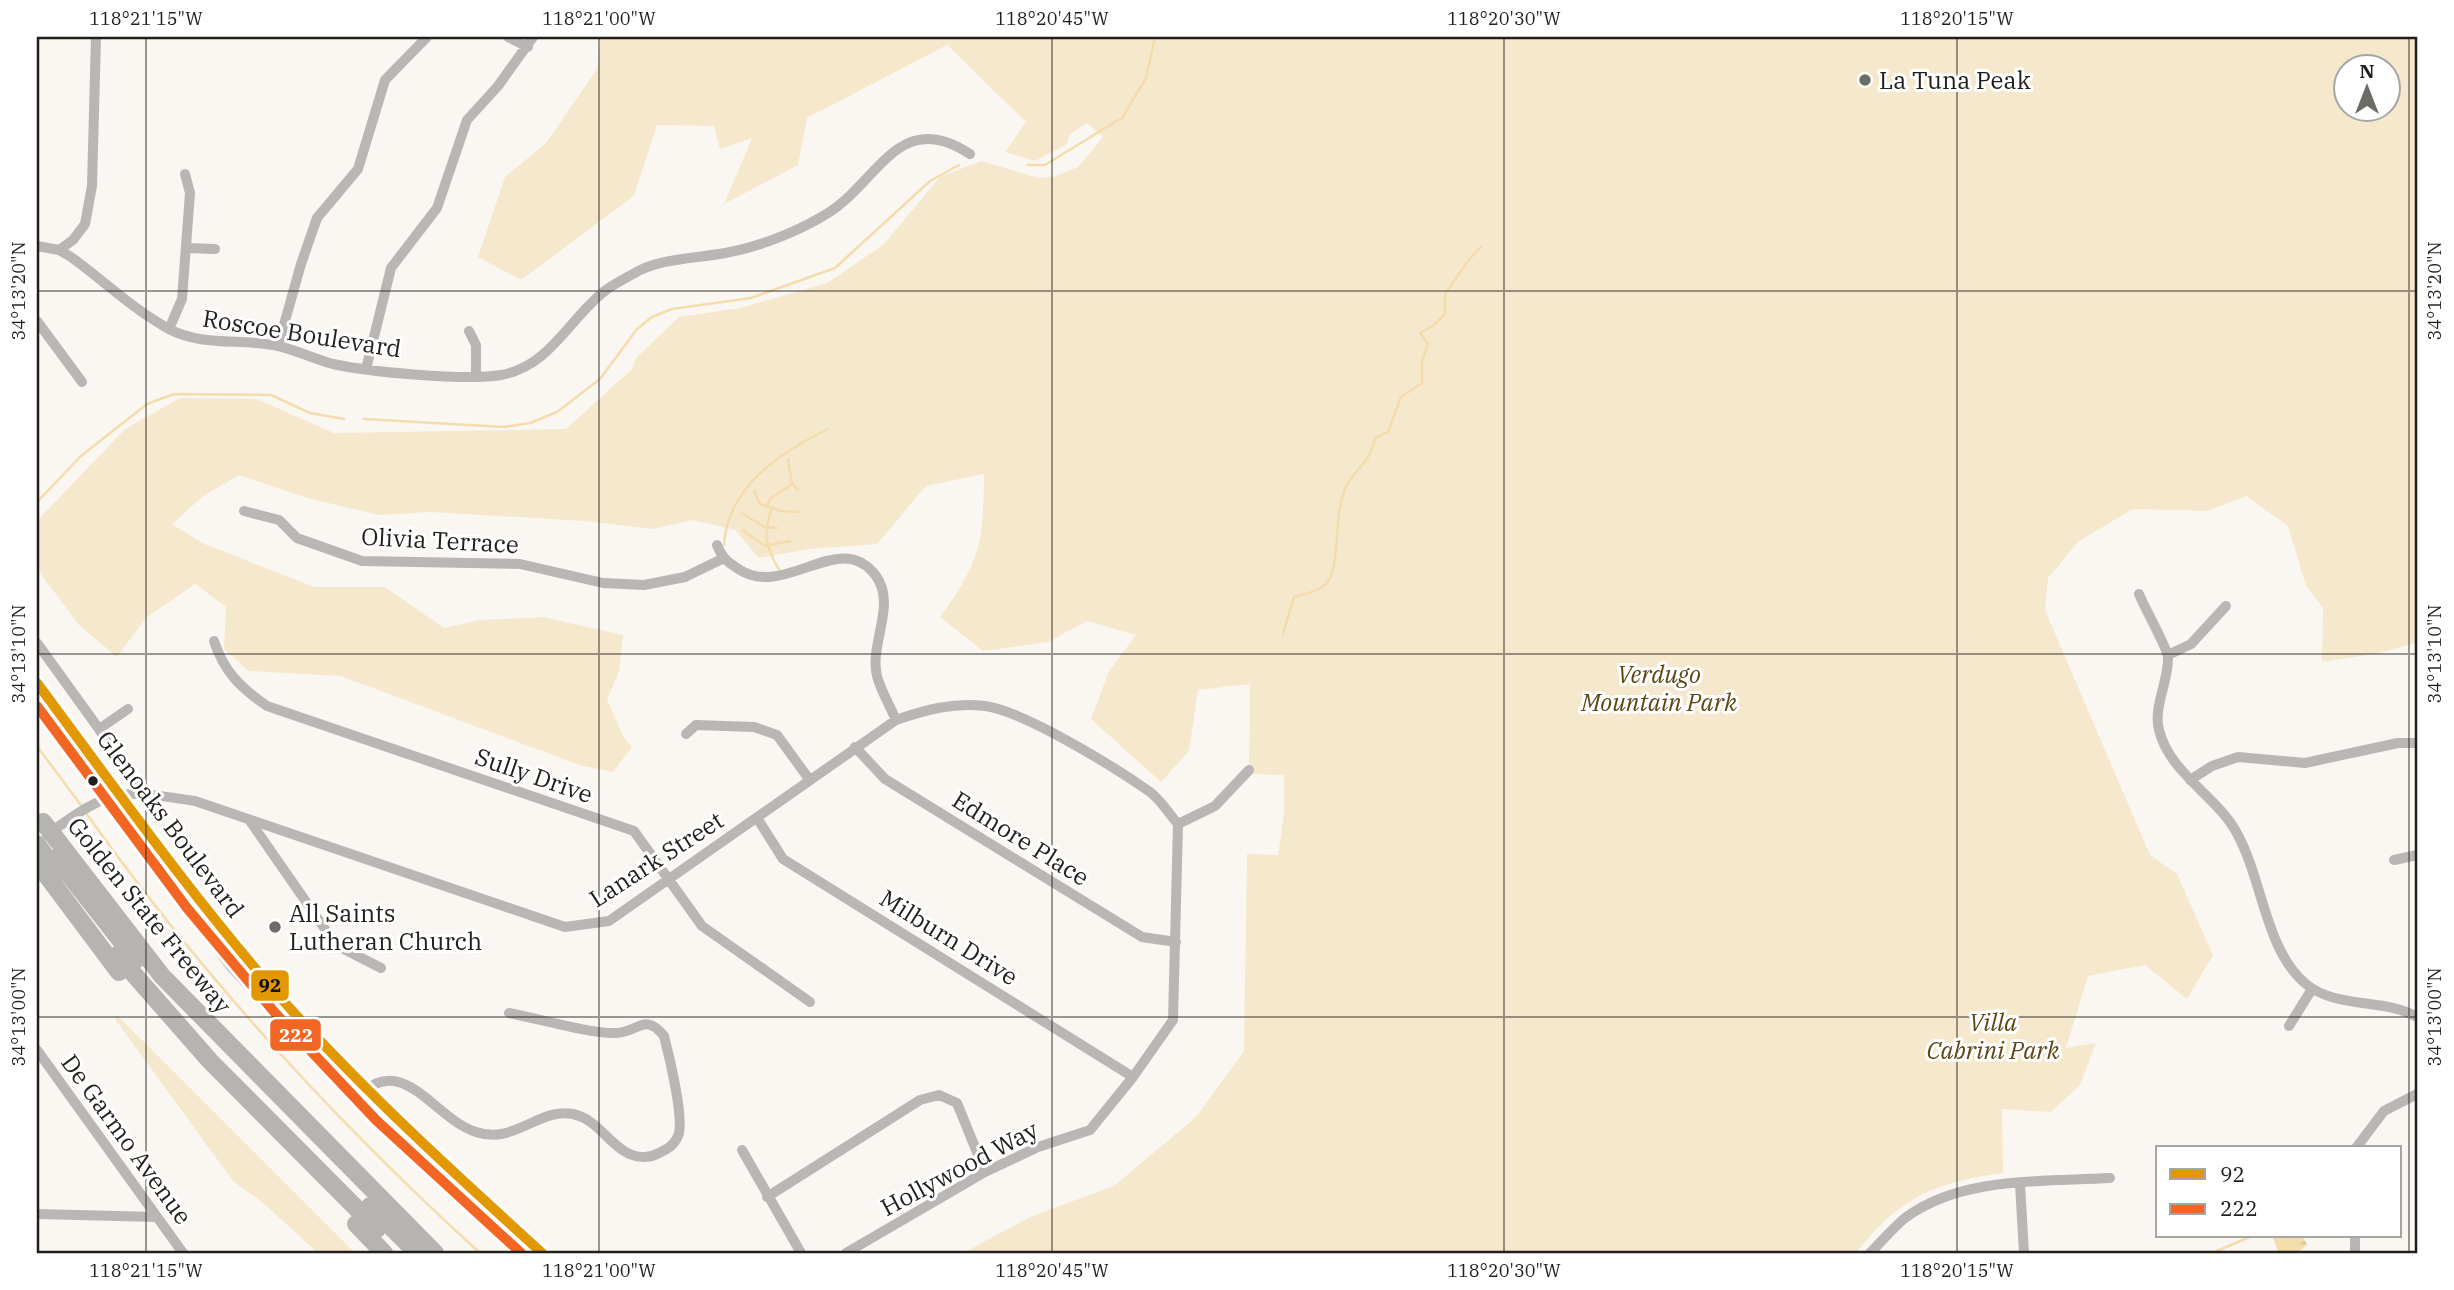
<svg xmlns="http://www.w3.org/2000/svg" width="2454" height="1290" viewBox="0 0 2454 1290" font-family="'IBM Plex Serif',serif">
<defs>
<pattern id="water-ripples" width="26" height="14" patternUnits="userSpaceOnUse" patternTransform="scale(1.75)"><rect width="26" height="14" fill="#f4dcac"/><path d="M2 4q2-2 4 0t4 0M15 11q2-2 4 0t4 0" fill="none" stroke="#d1bc93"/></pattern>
</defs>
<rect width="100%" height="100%" fill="#faf7f2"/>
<path fill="#f6e8cd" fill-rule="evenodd" d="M601,37H2417V643L2379,653L2322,662L2323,608L2306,586L2288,526L2246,496L2207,511L2133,509L2079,541L2048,578L2045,610L2150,855L2177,874L2213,955L2187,999L2145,965L2088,976L2066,1048L2096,1043L2080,1085L2051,1112L2002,1109L2003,1173C1935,1182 1899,1198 1856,1253H963L1032,1216L1114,1186L1196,1117L1244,1051L1247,854L1278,855L1284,814V775L1249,774L1250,684L1198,690L1189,751L1161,782L1091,719L1109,671L1136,635L1087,621L1048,642L983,651L940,617C981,561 983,543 984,474L926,486L877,544L809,549L759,558L735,530L693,520L652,529L584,521L430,512L379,515L307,498L239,475L202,497L172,524L202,543L314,587H385L444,628L480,620L543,617L623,635L619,672L607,699L623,736L632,747L613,772L579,765L341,676L249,671L224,649L226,607L195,584L146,618L117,657L79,625L43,577L37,565V521L125,429L180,398L257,399L334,433L566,429L631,370L637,357L679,317L740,308L827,283L883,245L940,177L981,161L1039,178L1056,176L1078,167L1103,137L1087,123L1070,134L1066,145L1035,161L1005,152L1026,122L947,45L807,118L798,165L724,204L752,138L720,149L714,126L657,125L634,196L521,280L478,257L505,177L546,143L597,69ZM2346,66H2388V108H2346Z
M117,1015L355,1253H318L262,1202L233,1181L115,1019Z"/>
<path fill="url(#water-ripples)" d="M2272,1236H2303L2307,1245L2297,1253H2279Z"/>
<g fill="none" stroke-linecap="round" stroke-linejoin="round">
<path stroke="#f4dcac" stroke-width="2.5" d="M1028,165H1045L1123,117L1146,78L1155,37
M364,419L504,427L530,423L557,412L600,379L637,329L652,317L672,309L751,298L835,268L930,181L959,165
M788,459L792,484L798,490
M754,491L760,504L781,511L798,512
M37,502L81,456L147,404L174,394L271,395L310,413L344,419
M767,507L770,499L792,484
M772,509C762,532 766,549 780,571
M741,513L765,527L777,528
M742,530L765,546L790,541
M724,545C727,487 781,452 828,429
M1283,634L1294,597C1308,593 1325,591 1331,576C1340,550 1334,517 1345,489C1354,468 1369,466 1375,438L1388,432L1401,397L1422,383V361L1428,344L1420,333L1433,326L1445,314V294C1458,278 1465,261 1481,247
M37,746L83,808
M86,813C201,975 334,1120 480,1253
M2212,1253L2252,1236"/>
<path stroke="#b9b6b5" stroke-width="10" d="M508,37L528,47
M37,246L59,250L71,257C103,280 134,310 169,329C203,347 241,338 278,346C296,350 314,359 333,364C370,372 464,381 501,375C551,366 569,318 606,290C614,284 624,279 633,274C661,257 698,259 730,252C762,246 801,230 828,213C879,181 899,107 970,154
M186,248L215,249
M59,250L73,240L85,224L92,186L96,37
M37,321L82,382
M169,329L182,299L190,193L185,174
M469,331L476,345V377
M278,346L301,264L317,218L358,169L385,80L427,37
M366,369L391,268L437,208L467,120L498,86L533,37
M244,511L279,520L297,538L362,561L520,564L603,583L644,585L685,577L722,559
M717,545C722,557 726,561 737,568C784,602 840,526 876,576C897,605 869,644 877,676C881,691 890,706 896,720
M2139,594C2144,607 2167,647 2168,657C2169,681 2153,706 2159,730C2169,770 2208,791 2230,822C2263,869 2262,948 2306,984C2336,1009 2385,998 2417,1017
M214,641C224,672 241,688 267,706L634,831L702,926L810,1002
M37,643L99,729L139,792
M2168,655L2191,644L2226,606
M99,729L128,709
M686,734L696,725L754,727L777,735L809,779
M855,747L885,779L1142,937L1176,942
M2190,780L2212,766L2238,757L2305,763L2398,743H2417
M757,818L783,859L1133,1077
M250,821L336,945L381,968
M47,835C111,788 118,789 195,801L565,927L609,921L896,720C925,710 953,702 985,706C1024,711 1116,768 1150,792C1161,800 1169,814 1178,824
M2394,860L2417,855
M2289,1026L2312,989
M37,1050L183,1253
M363,1092C405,1055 435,1119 476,1132C514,1145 540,1107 573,1114C596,1119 606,1140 624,1151C635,1158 648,1159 659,1153C668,1149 674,1145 678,1136C685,1121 669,1055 664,1036C644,1012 639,1032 616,1033C591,1034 536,1018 509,1013
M2356,1148L2384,1111L2417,1094
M742,1150L801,1253
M2020,1184L2024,1253
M767,1197L920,1100L939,1095L957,1103L985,1172
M37,1214L157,1217
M2355,1236V1253
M846,1253L985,1172L1038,1147L1090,1130L1133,1077L1173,1020L1178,824L1215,806L1249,770
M1870,1253C1881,1242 1893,1228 1905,1218C1961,1176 2044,1182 2110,1178"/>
<path stroke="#b8b6b2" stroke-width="14" d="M37,683L198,900L287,1005L385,1110L542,1253
M37,706L233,966L355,1099L520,1253"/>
<path stroke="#b6b4b1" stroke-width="18" d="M57,840L162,976L435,1253
M37,844L57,873
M56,858L136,960
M39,865L119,972
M117,955L210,1061L377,1229
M370,1206L417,1253
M356,1224L384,1253"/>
<path stroke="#b6b4b1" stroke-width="18" d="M43,822L57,840"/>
<defs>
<path id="bus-1" d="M37,683C118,792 197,904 287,1005C367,1094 454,1173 542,1253"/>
<path id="bus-2" d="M37,706L187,908L276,1014L376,1120L521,1253"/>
</defs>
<use href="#bus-1" stroke="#fff" stroke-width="16"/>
<use href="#bus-2" stroke="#fff" stroke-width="16"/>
<use href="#bus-1" stroke="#e29803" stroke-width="10"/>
<use href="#bus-2" stroke="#f26522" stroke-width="10"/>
</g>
<path fill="none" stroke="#211f1b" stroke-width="2" stroke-opacity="0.45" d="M146,37V1253M599,37V1253M1052,37V1253M1504,37V1253M1957,37V1253M2409,37V1253M37,291H2417M37,654H2417M37,1017H2417"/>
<g fill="#6d6b66" stroke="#fff" stroke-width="2.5">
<circle cx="1865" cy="80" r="7"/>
<circle cx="275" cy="927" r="7"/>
</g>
<circle fill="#211f1b" stroke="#fff" stroke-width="2.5" cx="93" cy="781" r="6"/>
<g text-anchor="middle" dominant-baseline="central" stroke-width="6" stroke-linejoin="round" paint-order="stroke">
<g font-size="24" fill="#211f1b" stroke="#fff" text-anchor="start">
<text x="1879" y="80">La Tuna Peak</text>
<text x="289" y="913">All Saints<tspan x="289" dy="28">Lutheran Church</tspan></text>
</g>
<g font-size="24" fill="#211f1b" stroke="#fff">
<text transform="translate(302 333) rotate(9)">Roscoe Boulevard</text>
<text transform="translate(440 540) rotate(3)">Olivia Terrace</text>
<text transform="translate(534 775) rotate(19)">Sully Drive</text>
<text transform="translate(171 824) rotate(53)">Glenoaks Boulevard</text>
<text transform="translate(1021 838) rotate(32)">Edmore Place</text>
<text transform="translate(656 859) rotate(-33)">Lanark Street</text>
<text transform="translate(150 915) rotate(51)">Golden State Freeway</text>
<text transform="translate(949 937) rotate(32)">Milburn Drive</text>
<text transform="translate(127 1139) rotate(54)">De Garmo Avenue</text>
<text transform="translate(959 1168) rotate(-28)">Hollywood Way</text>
</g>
<g font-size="24" font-style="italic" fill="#5c4714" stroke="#fff">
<text x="1659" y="674">Verdugo<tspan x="1659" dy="28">Mountain Park</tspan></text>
<text x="1993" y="1022">Villa<tspan x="1993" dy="28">Cabrini Park</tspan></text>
</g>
</g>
<g stroke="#fff" stroke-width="2.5">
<rect x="250" y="969" width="40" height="33" rx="7" fill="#e29803"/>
<rect x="269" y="1018" width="53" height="34" rx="7" fill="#f26522"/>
</g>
<g font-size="19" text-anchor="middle" font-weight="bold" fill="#fff">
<text x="296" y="1042">222</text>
</g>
<g font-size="19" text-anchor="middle" font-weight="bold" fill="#111">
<text x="270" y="992">92</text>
</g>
<rect width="2454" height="1290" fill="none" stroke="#ffffff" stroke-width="77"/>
<rect x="2156" y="1146" width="245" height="91" fill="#ffffff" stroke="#a6a5a4" stroke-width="2"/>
<rect x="2170" y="1169" width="35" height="10" fill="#e29803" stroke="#a6a5a4" stroke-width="2"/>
<text x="2220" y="1182" font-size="21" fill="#211f1b">92</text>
<rect x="2170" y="1204" width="35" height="10" fill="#f26522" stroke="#a6a5a4" stroke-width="2"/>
<text x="2220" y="1216" font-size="21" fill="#211f1b">222</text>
<g transform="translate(2367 88)"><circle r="33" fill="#ffffff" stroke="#a6a5a4" stroke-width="2"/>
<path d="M0-5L12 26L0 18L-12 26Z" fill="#6d6b66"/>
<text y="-10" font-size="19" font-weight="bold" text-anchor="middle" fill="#211f1b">N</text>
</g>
<rect x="38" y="38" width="2378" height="1214" fill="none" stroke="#211f1b" stroke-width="2.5"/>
<g font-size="18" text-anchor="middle" fill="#211f1b">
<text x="146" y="25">118°21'15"W</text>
<text x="599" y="25">118°21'00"W</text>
<text x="1052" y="25">118°20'45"W</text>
<text x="1504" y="25">118°20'30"W</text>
<text x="1957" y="25">118°20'15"W</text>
<text transform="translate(19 291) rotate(-90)" y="6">34°13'20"N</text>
<text transform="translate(2435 291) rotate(-90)" y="6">34°13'20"N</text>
<text transform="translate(19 654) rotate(-90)" y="6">34°13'10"N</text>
<text transform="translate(2435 654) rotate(-90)" y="6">34°13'10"N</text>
<text transform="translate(19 1017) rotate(-90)" y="6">34°13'00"N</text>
<text transform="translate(2435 1017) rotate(-90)" y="6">34°13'00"N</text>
<text x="146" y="1277">118°21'15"W</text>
<text x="599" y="1277">118°21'00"W</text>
<text x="1052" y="1277">118°20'45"W</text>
<text x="1504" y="1277">118°20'30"W</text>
<text x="1957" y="1277">118°20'15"W</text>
</g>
</svg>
